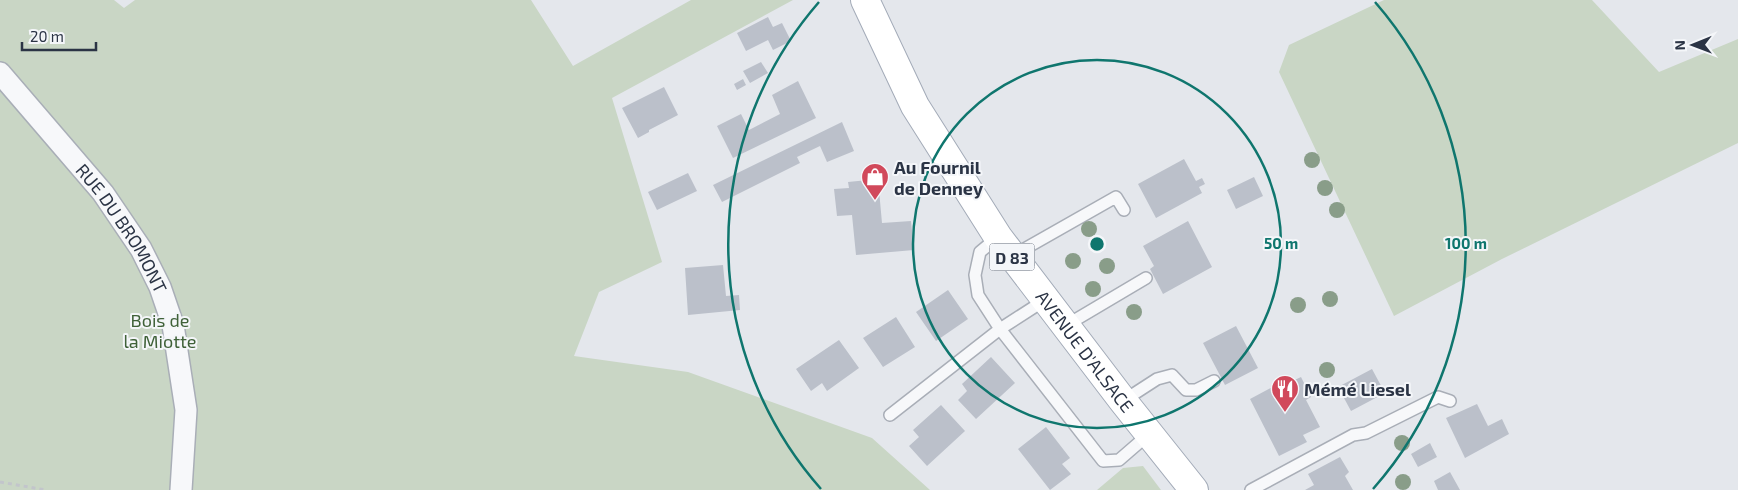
<svg xmlns="http://www.w3.org/2000/svg" width="1738" height="490" viewBox="0 0 1738 490" font-family="'Exo 2',sans-serif">
<rect width="100%" height="100%" fill="#e4e7ec"/>
<path fill="#c9d6c5" d="M0,0H114L124,8L135,0H531L573,66L691,0H793L612,98L662,262L599,292L574,356L688,372L872,438L930,490H0Z
M1384,0H1592L1659,72L1738,39V143L1502,259L1394,316L1279,72L1289,45Z
M1143,466L1161,490H1097L1123,468Z"/>
<path fill="#bbc0ca" d="M768,17L773,27L782,23L791,41L773,50L768,40L746,51L737,33Z
M761,62L768,73L750,83L743,71Z
M743,79L746,85L737,90L734,84Z
M798,81L816,118L733,158L717,126L741,114L749,130L780,114L772,95Z
M664,87L678,115L649,130V132L638,138L622,108Z
M842,122L854,151L827,162L820,146L797,157L800,163L722,202L713,185Z
M1184,159L1196,181L1202,178L1205,184L1199,187L1202,193L1156,218L1138,184Z
M688,173L697,191L657,210L648,192Z
M1254,177L1263,196L1236,209L1227,190Z
M878,179L882,223L911,221L914,250L856,255L852,215L837,216L834,189L849,188L848,182Z
M1188,221L1212,267L1163,294L1150,269L1154,266L1143,246Z
M723,265L726,296L739,295L740,310L688,315L685,268Z
M948,290L968,319L936,341L916,312Z
M896,317L915,347L883,367L863,338Z
M1236,326L1258,368L1225,385L1203,343Z
M839,340L859,368L827,391L822,383L811,391L796,369Z
M991,357L1015,383L976,419L958,400L967,391L962,384Z
M1372,369L1385,393L1351,411L1338,387Z
M1301,377L1311,397L1306,400L1320,427L1303,435L1307,442L1279,456L1250,399L1280,383L1282,386Z
M1477,404L1488,426L1502,419L1509,434L1465,458L1446,418Z
M941,405L965,431L927,466L909,446L919,437L913,430Z
M1046,427L1070,458L1062,464L1071,474L1050,490L1018,449Z
M1430,443L1437,457L1418,467L1411,454Z
M1340,457L1349,472L1345,476L1353,490H1305L1314,485L1308,474Z
M1450,472L1460,490H1438L1434,481Z"/>
<g fill="none" stroke-linecap="round" stroke-linejoin="round">
<defs>
<path id="lane" d="M998,237L980,252L975,275L978,295L1000,329L1103,461L1119,460L1149,434
M1012,256L1116,197L1124,210
M1065,326L1146,278
M1123,401L1157,379L1172,375L1186,390H1196L1214,381
M890,415L1000,329L1045,300
M1251,490L1353,435L1366,433L1438,397L1450,401"/>
<g id="street">
<path id="s1" d="M0,73L103,193L141,249L160,287L173,325L186,410L181,490"/>
</g>
<g id="primary">
<path id="s2" d="M865,0L915,106L998,237L1123,401L1194,490"/>
</g>
</defs>
<use href="#lane" stroke="#a9aeb7" stroke-width="14"/>
<use href="#street" stroke="#a9aeb7" stroke-width="24"/>
<use href="#primary" stroke="#a3abb8" stroke-width="30"/>
<path stroke="#c2c5cb" stroke-width="3" stroke-dasharray="4 4" stroke-linecap="butt" d="M0,482L46,490"/>
<use href="#lane" stroke="#f7f8fa" stroke-width="11"/>
<use href="#street" stroke="#f7f8fa" stroke-width="21"/>
<use href="#primary" stroke="#fff" stroke-width="28"/>
</g>
<g fill="#899d89">
<circle cx="1312" cy="160" r="8"/>
<circle cx="1325" cy="188" r="8"/>
<circle cx="1337" cy="210" r="8"/>
<circle cx="1089" cy="229" r="8"/>
<circle cx="1073" cy="261" r="8"/>
<circle cx="1107" cy="266" r="8"/>
<circle cx="1093" cy="289" r="8"/>
<circle cx="1330" cy="299" r="8"/>
<circle cx="1298" cy="305" r="8"/>
<circle cx="1134" cy="312" r="8"/>
<circle cx="1327" cy="370" r="8"/>
<circle cx="1402" cy="443" r="8"/>
<circle cx="1403" cy="482" r="8"/>
</g>
<g fill="none" stroke="#0f766e" stroke-width="2.5">
<circle cx="1097" cy="244" r="184"/>
<path d="M821 489A369 369 0 0 1 819 2M1375 2A369 369 0 0 1 1373 489"/>
</g>
<defs>
<symbol id="shop-pin" viewBox="-11 -11 22 30"><path d="M0 17L-7.5 6A9.5 9.5 0 1 1 7.5 6Z" fill="#d1495b" stroke="#f4f6f9"/><path d="M-5-2.5h2.3a2.7 3.5 0 0 1 5.4 0H5L5.5 6h-11ZM-1.5-2.5h3a1.5 2.3 0 0 0-3 0Z" fill="#fff"/></symbol>
<symbol id="restaurant-pin" viewBox="-11 -11 22 30"><path d="M0 17L-7.5 6A9.5 9.5 0 1 1 7.5 6Z" fill="#d1495b" stroke="#f4f6f9"/><path d="M-5-6h1v4h1v-4h1v4h1v-4h1v5L-1.5 .5V6h-2V.5L-5-1ZM5-6V6H3V1.5H1.5Q1.5-4 5-6Z" fill="#fff"/></symbol>
</defs>
<g fill-rule="evenodd">
<use href="#shop-pin" x="859" y="161" width="32" height="43"/>
<use href="#restaurant-pin" x="1269" y="373" width="32" height="43"/>
</g>
<g text-anchor="middle" dominant-baseline="central" stroke-width="4" stroke-linejoin="round" paint-order="stroke">
<rect fill="#f4f6f9" stroke="#676e7b" stroke-width="1" x="989.5" y="243.5" width="45" height="27" rx="4"/>
<g font-size="16" font-weight="bold" fill="#2b3445">
<text x="1012" y="257">D 83</text>
</g>
<g font-size="18" font-weight="bold" fill="#2b3445" stroke="#f4f6f9" text-anchor="start">
<text x="894" y="167">Au Fournil<tspan x="894" dy="21">de Denney</tspan></text>
<text x="1304" y="389">Mémé Liesel</text>
</g>
<g font-size="18" fill="#2b3445" stroke="#f4f6f9">
<text stroke="none"><textPath href="#s1" startOffset="198">RUE DU BROMONT</textPath></text>
<text stroke="none"><textPath href="#s2" startOffset="416">AVENUE D'ALSACE</textPath></text>
</g>
<g font-size="18" fill="#3f6138" stroke="#f4f6f9">
<text x="160" y="320">Bois de<tspan x="160" dy="21">la Miotte</tspan></text>
</g>
</g>
<circle cx="1097" cy="244" r="8" fill="#0f766e" stroke="#f4f6f9" stroke-width="2.5"/>
<g font-size="15" text-anchor="middle" font-weight="bold" fill="#0f766e" stroke="#f4f6f9" stroke-width="4" stroke-linejoin="round" paint-order="stroke">
<text x="1281" y="249">50 m</text>
<text x="1466" y="249">100 m</text>
</g>
<g transform="translate(1693 45) rotate(269)" stroke="#f4f6f9" stroke-width="4" paint-order="stroke">
<path d="M0-4L9 19L0 12L-9 19Z" fill="#2b3445"/>
<text y="-8" font-size="14" font-weight="bold" text-anchor="middle" fill="#2b3445">N</text>
</g>
<path d="M22 42v8h74v-8" fill="none" stroke="#2b3445" stroke-width="2.5"/>
<text x="30" y="42" font-size="15" fill="#2b3445" stroke="#f4f6f9" stroke-width="4" paint-order="stroke">20 m</text>
</svg>
